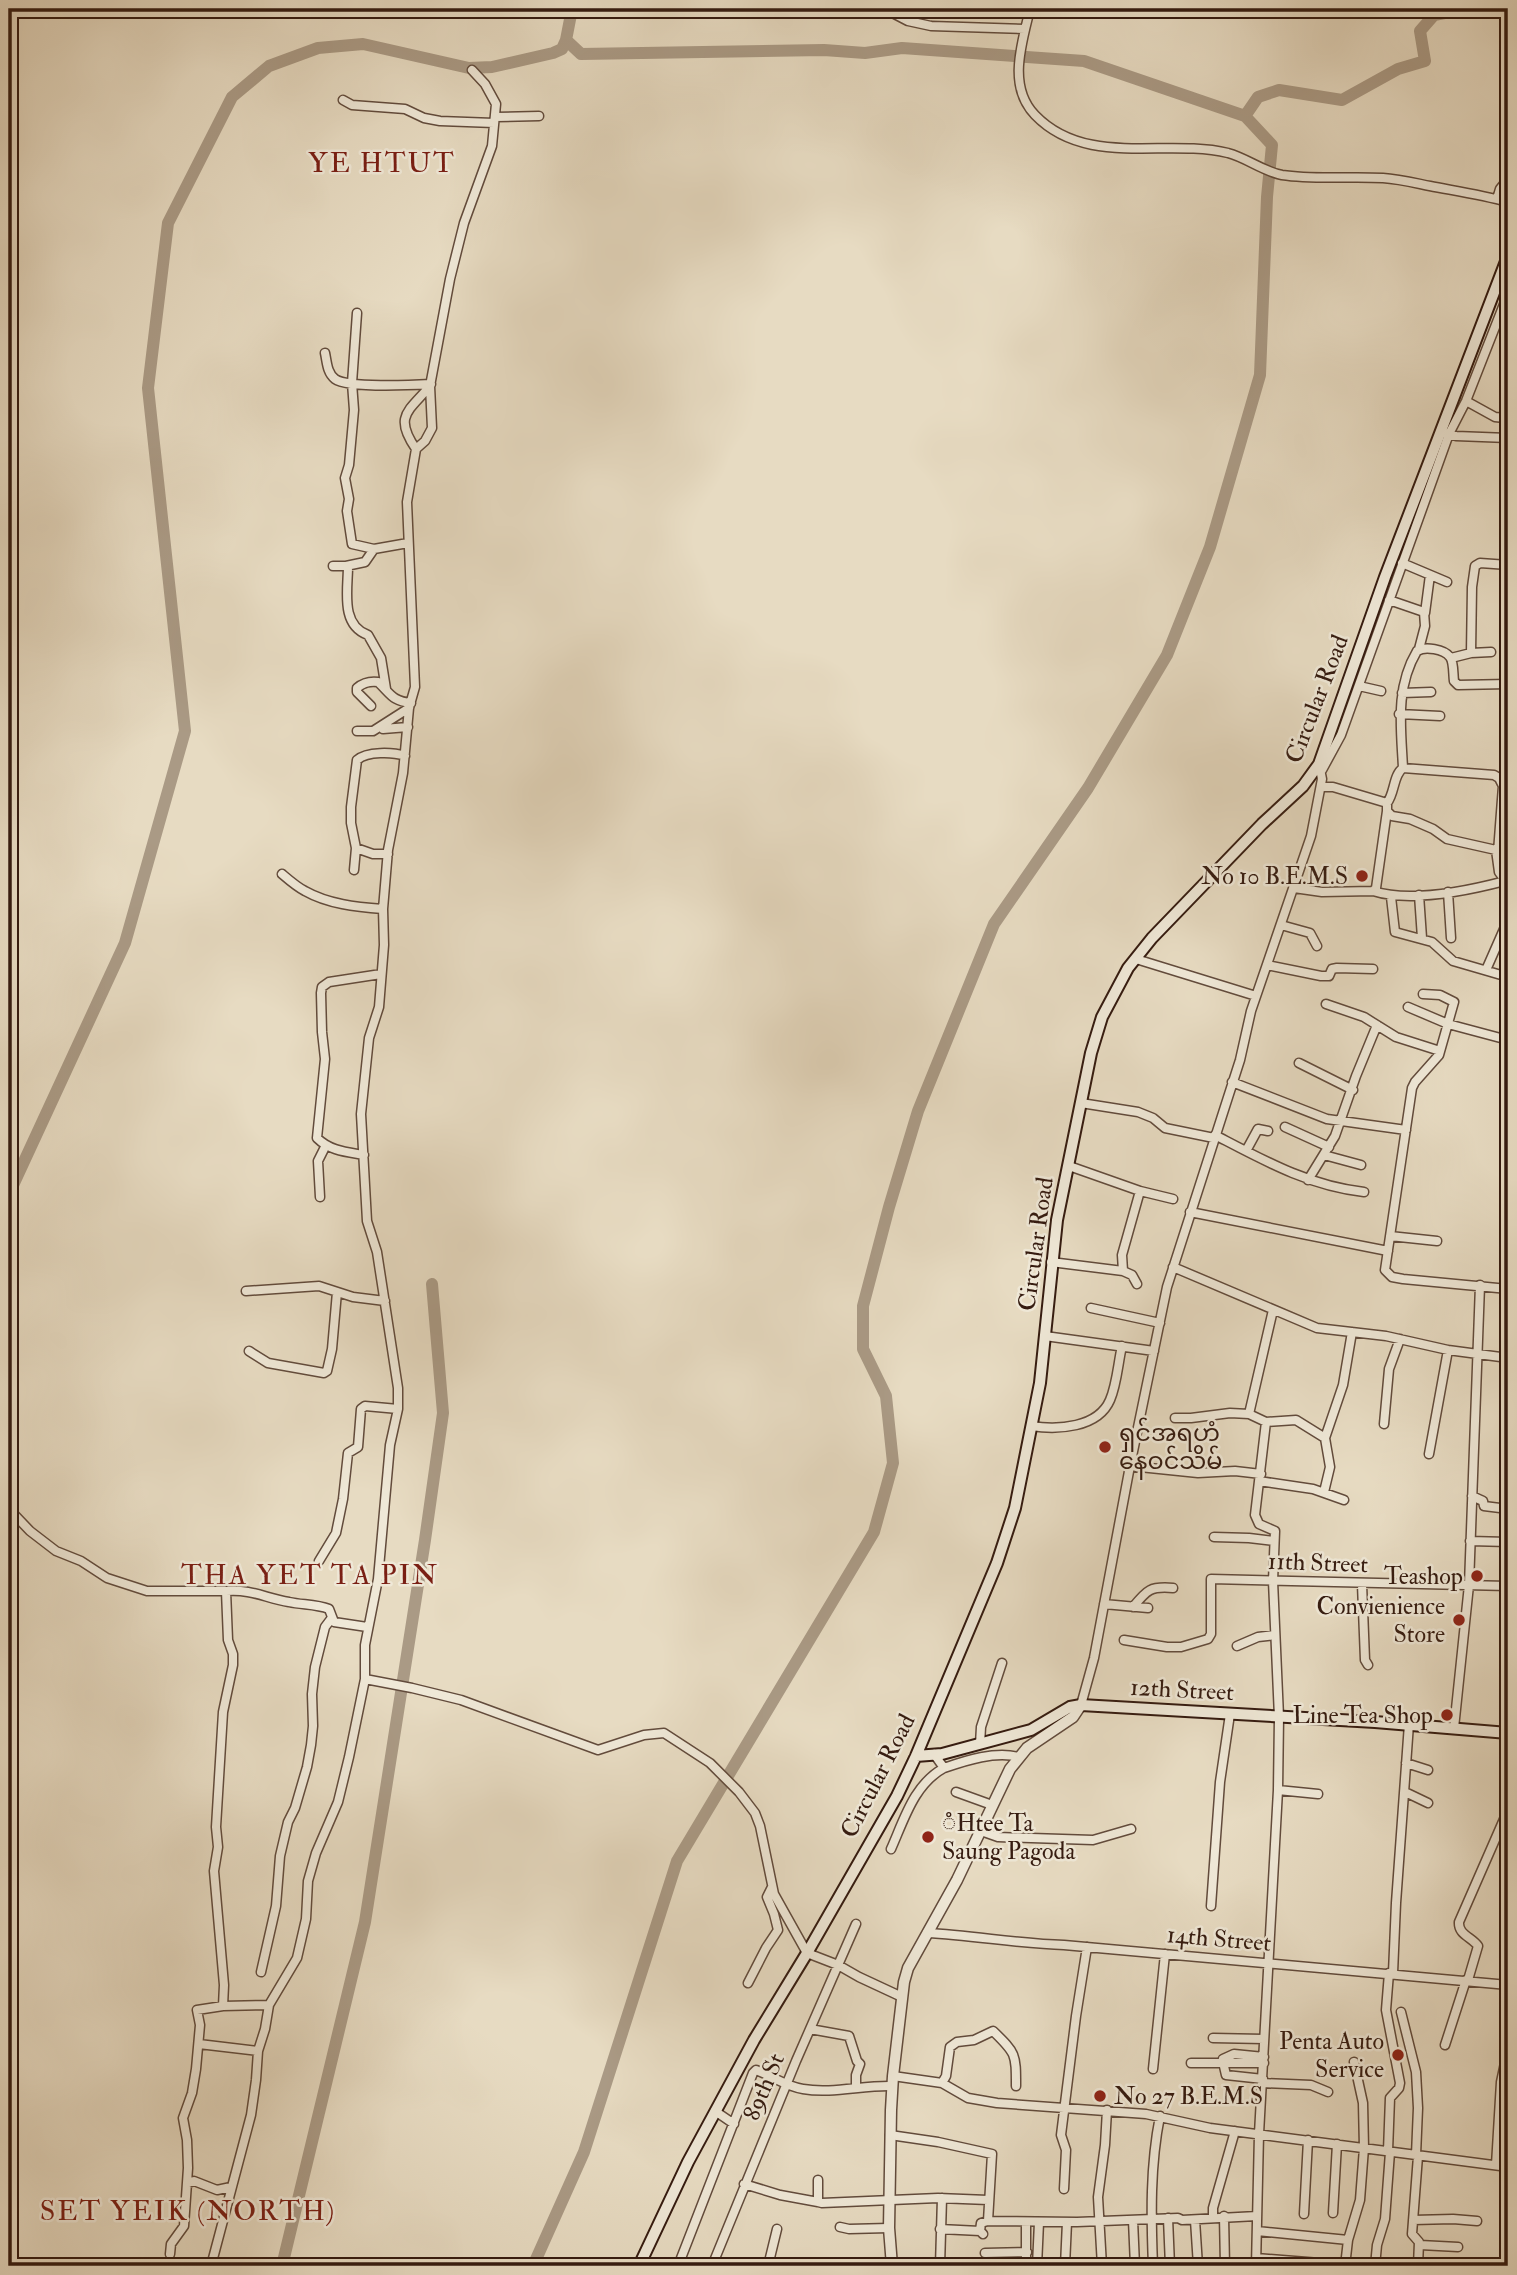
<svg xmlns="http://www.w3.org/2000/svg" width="1517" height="2275" viewBox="0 0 1517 2275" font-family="'IM FELL Double Pica','Noto Sans Myanmar',serif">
<rect width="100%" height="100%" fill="#e7dbc2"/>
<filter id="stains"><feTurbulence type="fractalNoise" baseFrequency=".00286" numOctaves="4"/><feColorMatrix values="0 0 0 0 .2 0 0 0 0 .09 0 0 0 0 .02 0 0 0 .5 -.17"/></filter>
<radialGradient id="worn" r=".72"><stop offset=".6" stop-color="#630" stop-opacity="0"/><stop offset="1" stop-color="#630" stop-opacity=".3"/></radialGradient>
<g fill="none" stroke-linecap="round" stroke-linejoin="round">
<path stroke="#aa9a85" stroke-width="12" d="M1245,116L1258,97L1279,90L1342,100L1398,69L1425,61L1420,31L1434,15L1466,9
M9,1194L125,943L185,731L148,388L168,223L232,97L269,66L318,48L363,44L469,68L492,67L553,53L562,49L566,40
M282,2266L365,1922L425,1540L443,1413L432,1284
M533,2266L584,2152L677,1861L874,1532L893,1463L886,1396L863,1349V1306L889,1207L918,1111L994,924L1088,788L1167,655L1210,547L1260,375L1267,197L1272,145L1245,116L1084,61L902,48L865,53L824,50L581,54L566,40L572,9"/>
<defs>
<path id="minor" d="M885,9L908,21L931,26L1025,29
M1030,9C1022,43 1007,86 1035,115C1086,168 1165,138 1228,153C1247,158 1262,171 1282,175C1315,180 1350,176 1383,178C1399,179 1415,183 1430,186C1456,191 1482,195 1508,202
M913,22L914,9
M343,100L352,105L405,109L424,118L440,121L494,123
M496,117L539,116
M1497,199L1500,189L1508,179
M357,313L352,383L354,410L349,465L345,478L349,499L347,511L352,544L374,549L408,543
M325,353C327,362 327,373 335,379C347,388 413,385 431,384
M1466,401L1495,417L1505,418L1508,411
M1444,433L1456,436L1508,438
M416,449C393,416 409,411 430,386
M1402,563L1447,582
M333,566H346L365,562L374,549
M348,566C348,590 340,625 368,635L381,658L386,689
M1389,600L1424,612L1425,626L1419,649
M1425,613L1430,575
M1471,653L1472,587L1475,566L1480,563L1508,565
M1451,658L1471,653L1491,652
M1359,686L1381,691
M1402,693L1431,692
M371,706L357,692V688C364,682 370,681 378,682C391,694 392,701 411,703
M1399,714L1440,716
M383,729L408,727
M357,731H373L409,708
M1403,768C1401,727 1395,688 1417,651C1425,646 1444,649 1450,657C1454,662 1453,675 1454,681L1458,685L1508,684
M1322,770L1341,735L1449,434L1466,401L1508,294
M1321,787H1333L1387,803C1395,793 1393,775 1403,768L1494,775L1499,778L1503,786L1508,788
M1387,803V811L1392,816L1410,819L1433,829L1447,839L1496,850L1499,872L1508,884
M356,848L373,854H388
M1498,852L1503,786
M354,870L356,848L351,823V807L357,760C367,751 393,752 405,756
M282,874C289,880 297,887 305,891C328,904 356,907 383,909
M1294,888L1322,892L1373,891L1376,888L1387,811
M1373,891C1411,903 1467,891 1505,881
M1448,892L1451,938
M1419,895L1422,938
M1391,897L1395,932L1432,942L1453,961L1508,977
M1281,925L1310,933L1317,946
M1136,959L1256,996
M1267,965L1321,976H1329L1332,969L1337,968L1373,969
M1486,970L1508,920
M1423,994L1440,995L1454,1002L1439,1055L1415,1082L1412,1088L1385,1270L1392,1277L1403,1279L1508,1289
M1326,1004L1364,1017L1396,1037L1440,1051
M1408,1007L1448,1024L1508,1040
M1299,1063L1353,1090
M1232,1082L1327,1119L1406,1130
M1081,1103L1138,1112L1153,1118L1165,1128L1214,1138
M1285,1127L1329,1147
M1215,1135C1263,1160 1309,1186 1364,1192
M1246,1151L1258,1129L1268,1131
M364,1155C347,1152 330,1151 317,1138L325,1059L322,1032L321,993L322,987L329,982L381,974
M1324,1155L1361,1165
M1069,1166L1140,1191L1173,1199
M1308,1180L1335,1136L1356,1076L1377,1025
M320,1197L318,1161L326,1145
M1190,1212L1388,1251
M1390,1236L1437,1241
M1051,1262L1123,1271
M1173,1267L1317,1328L1386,1336L1448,1350L1508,1358
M1137,1284L1132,1275L1123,1271L1122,1255L1140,1191
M246,1291L319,1286L353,1297L385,1301
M1091,1308L1160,1323
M1045,1336L1154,1351
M249,1351L268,1363L324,1373L327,1371L332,1349L337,1292
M1249,1414L1273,1310
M1175,1418H1191L1230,1413L1249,1414L1266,1422L1296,1420L1325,1438L1330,1467L1324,1492
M1384,1424L1389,1369L1400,1339
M1031,1426C1058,1430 1098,1428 1110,1400C1117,1384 1118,1363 1122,1346
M1325,1438L1343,1385L1352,1332
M1429,1454L1448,1350
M1130,1466L1198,1473L1235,1471L1261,1474
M1259,1481L1313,1489L1344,1500
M1472,1496L1483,1501L1484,1506L1508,1509
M9,1509L30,1531L56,1551L81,1561L107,1578L147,1591H226
M1214,1537L1249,1538L1274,1541
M1470,1541L1508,1542
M319,1561L336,1533L343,1499L348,1453L358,1447L361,1409L365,1406L398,1409
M1362,1584L1365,1660L1368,1665
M1104,1604L1148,1608
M1133,1607C1147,1590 1150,1586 1173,1588
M1124,1640L1167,1647H1181L1208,1639L1211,1634V1579L1508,1586
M1237,1646L1258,1637L1275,1635
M365,1679L412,1688L461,1700L598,1750L644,1735L664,1733L710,1763L739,1792L755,1813L760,1826L774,1894L807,1953L838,1965L859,1977L902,1997
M1081,1705L1094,1658L1130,1466L1167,1287L1240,1060L1251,1011L1311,836L1322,779L1319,764
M1454,1728L1469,1585L1480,1285
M980,1744L981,1727L1002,1663
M934,1754L944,1768C967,1760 995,1751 1019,1757
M1406,1763L1428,1770
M1278,1790L1318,1794
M956,1792L992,1805
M1405,1792L1428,1803
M981,1831L998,1837L1093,1840L1131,1829
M891,1849C904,1820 914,1784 944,1768
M1211,1906L1220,1782L1230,1714
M927,1933C973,1935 1018,1944 1064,1945L1508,1985
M261,1972L276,1906L280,1856L288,1822L295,1808L307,1767L311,1745L313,1726L312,1694L315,1667L325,1627L331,1619
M1393,1973L1396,1903L1409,1724
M1468,1980L1478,1946C1472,1937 1458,1935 1459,1922L1508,1810
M748,1983L766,1948L778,1930L774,1914L767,1897L772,1887
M223,2006L224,1985L214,1871L218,1847L216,1827L223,1712L233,1665V1654L228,1640L226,1591C252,1589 265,1598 289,1602C302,1605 316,1604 329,1609L334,1622L367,1627
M1401,2012L1416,2072L1418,2108L1416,2155
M810,2029L849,2036L857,2061L860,2064L856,2075V2086
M1213,2038L1264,2039
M199,2044L258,2051
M1445,2045L1466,1980
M1223,2059L1234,2054L1264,2057
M1223,2062L1226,2075L1263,2079
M1191,2063H1264
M1153,2069L1165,1954
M893,2076L942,2083L968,2098L997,2103L1146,2114L1210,2128L1508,2167
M942,2083L946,2076L950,2047L957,2042L974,2040L993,2031C1016,2053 1016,2054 1016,2086
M1262,2083L1311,2085L1328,2092
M715,2111L734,2124
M890,2135L938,2142L992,2154L988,2221
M1388,2151L1390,2098L1399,2088L1400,2083L1386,2010L1389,1973
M1496,2165L1501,2082L1508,2049
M818,2180V2202L822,2203L938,2198L988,2200
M188,2183L194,2181L217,2190L231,2187
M744,2184L780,2195L818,2202
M1064,2189L1066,2150L1061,2135L1076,2016L1087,1947
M1333,2213L1337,2144
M1304,2214L1308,2140
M1224,2216L1225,2266
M1168,2218L1170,2266
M1213,2218V2208L1235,2131
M1133,2220L1135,2266
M1195,2220L1198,2266
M1413,2220L1453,2219L1477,2221
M840,2227L849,2229L889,2228
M940,2229L980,2231
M1257,2231L1348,2240
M983,2234L980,2231L981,2223L988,2221L1077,2222L1178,2218L1182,2220L1257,2216
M1420,2245L1458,2247
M985,2253L1027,2252
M170,2254L171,2244L184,2226L188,2168L187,2140L183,2118L192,2093L196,2069L200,2025L197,2010L223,2006L269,2005
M1256,2258L1345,2265
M211,2266L251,2115L256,2080L258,2051L265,2029L269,2005L297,1958L306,1919L308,1881L316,1853L338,1802L349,1757L365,1679V1645L378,1579L390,1445L398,1409V1388L377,1252L367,1221L361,1114L369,1038L379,1007L384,945L383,909L388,850L403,773L409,708L415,687L407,502L416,449L425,441L432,428L430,386L450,279L464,223L492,146L496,104L485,84L472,70
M678,2266L753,2073L756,2070C772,2076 787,2087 803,2089C832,2094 863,2085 892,2086
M712,2266L796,2061L856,1924
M768,2266L777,2229
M942,2266H940L942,2198
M1026,2266V2222
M1037,2266L1039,2222
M1065,2266L1067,2222
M1102,2266L1098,2197L1105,2145L1107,2110
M1153,2266C1151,2216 1150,2166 1160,2116
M1256,2266L1259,2134L1278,1790L1279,1717L1273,1581L1275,1531L1259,1524L1255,1515L1266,1422
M1345,2266L1348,2240L1360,2200L1364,2148L1363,2103L1354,2062
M1375,2266L1377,2245L1385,2219L1390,2152
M1418,2266L1419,2242L1412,2234L1418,2156"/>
<path id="tertiary" d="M892,2266L889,2228L891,2110L893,2076L904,1982L908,1968L957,1880L1010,1769L1027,1748L1073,1717L1081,1705"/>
<path id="secondary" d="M916,1756L942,1754L1031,1730L1070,1707L1081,1705L1375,1722L1508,1733
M639,2266L688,2162L754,2040L807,1953L897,1796L916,1756L997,1563L1015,1508L1040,1383L1057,1220L1091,1053L1102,1017L1128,968L1152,938L1262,824L1303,786L1319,764L1385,577L1508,256"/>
</defs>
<use href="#minor" stroke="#624b3c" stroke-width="11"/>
<use href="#tertiary" stroke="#624b3c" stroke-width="13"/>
<use href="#secondary" stroke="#351b10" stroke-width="14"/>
<use href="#minor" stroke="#efe8d7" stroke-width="8"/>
<use href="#tertiary" stroke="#efe8d7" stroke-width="10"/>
<use href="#secondary" stroke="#efe8d7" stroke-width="10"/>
</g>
<g fill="#8f2418" stroke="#efe8d7" stroke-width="2.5">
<circle cx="1362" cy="876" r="7"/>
<circle cx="1105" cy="1447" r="7"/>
<circle cx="1477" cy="1576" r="7"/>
<circle cx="1459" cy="1620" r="7"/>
<circle cx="1447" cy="1715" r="7"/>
<circle cx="928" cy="1837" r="7"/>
<circle cx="1398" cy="2055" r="7"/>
<circle cx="1100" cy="2096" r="7"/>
</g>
<g text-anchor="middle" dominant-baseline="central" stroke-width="5" stroke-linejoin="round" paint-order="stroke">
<g font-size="24" fill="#351b10" stroke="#efe8d7">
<text transform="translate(1317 699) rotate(-69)">Circular Road</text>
<text transform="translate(1036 1244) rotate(-82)">Circular Road</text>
<text transform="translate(1318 1563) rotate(2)">11th Street</text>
<text transform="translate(1182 1690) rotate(3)">12th Street</text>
<text transform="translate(878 1776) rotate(-63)">Circular Road</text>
<text transform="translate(1219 1939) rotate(5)">14th Street</text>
<text transform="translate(764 2087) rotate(-67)">89th St</text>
</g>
<g font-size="24" fill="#351b10" stroke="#efe8d7" text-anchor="end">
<text x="1348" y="876">No 10 B.E.M.S</text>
<text x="1119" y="1433" text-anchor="start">ရှင်အရဟံ<tspan x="1119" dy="28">နေဝင်သိမ်</tspan></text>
<text x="1463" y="1576">Teashop</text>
<text x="1445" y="1606">Convienience<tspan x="1445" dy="28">Store</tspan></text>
<text x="1433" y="1715">Line Tea Shop</text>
<text x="942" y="1823" text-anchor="start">ံHtee Ta<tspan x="942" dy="28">Saung Pagoda</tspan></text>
<text x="1384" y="2041">Penta Auto<tspan x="1384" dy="28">Service</tspan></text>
<text x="1114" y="2096" text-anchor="start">No 27 B.E.M.S</text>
</g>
<g font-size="28" letter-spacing="2" fill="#7a1f14" stroke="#efe8d7">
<text x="382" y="163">YE HTUT</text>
<text x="310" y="1575">THA YET TA PIN</text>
<text x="188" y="2211">SET YEIK (NORTH)</text>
</g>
</g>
<rect width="1517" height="2275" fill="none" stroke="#e7dbc2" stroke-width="35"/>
<rect x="10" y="10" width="1496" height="2254" fill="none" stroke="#351b10" stroke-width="3.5"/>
<rect x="18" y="18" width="1482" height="2240" fill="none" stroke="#351b10" stroke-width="2"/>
<rect width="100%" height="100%" filter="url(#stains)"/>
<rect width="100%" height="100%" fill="url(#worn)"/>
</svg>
